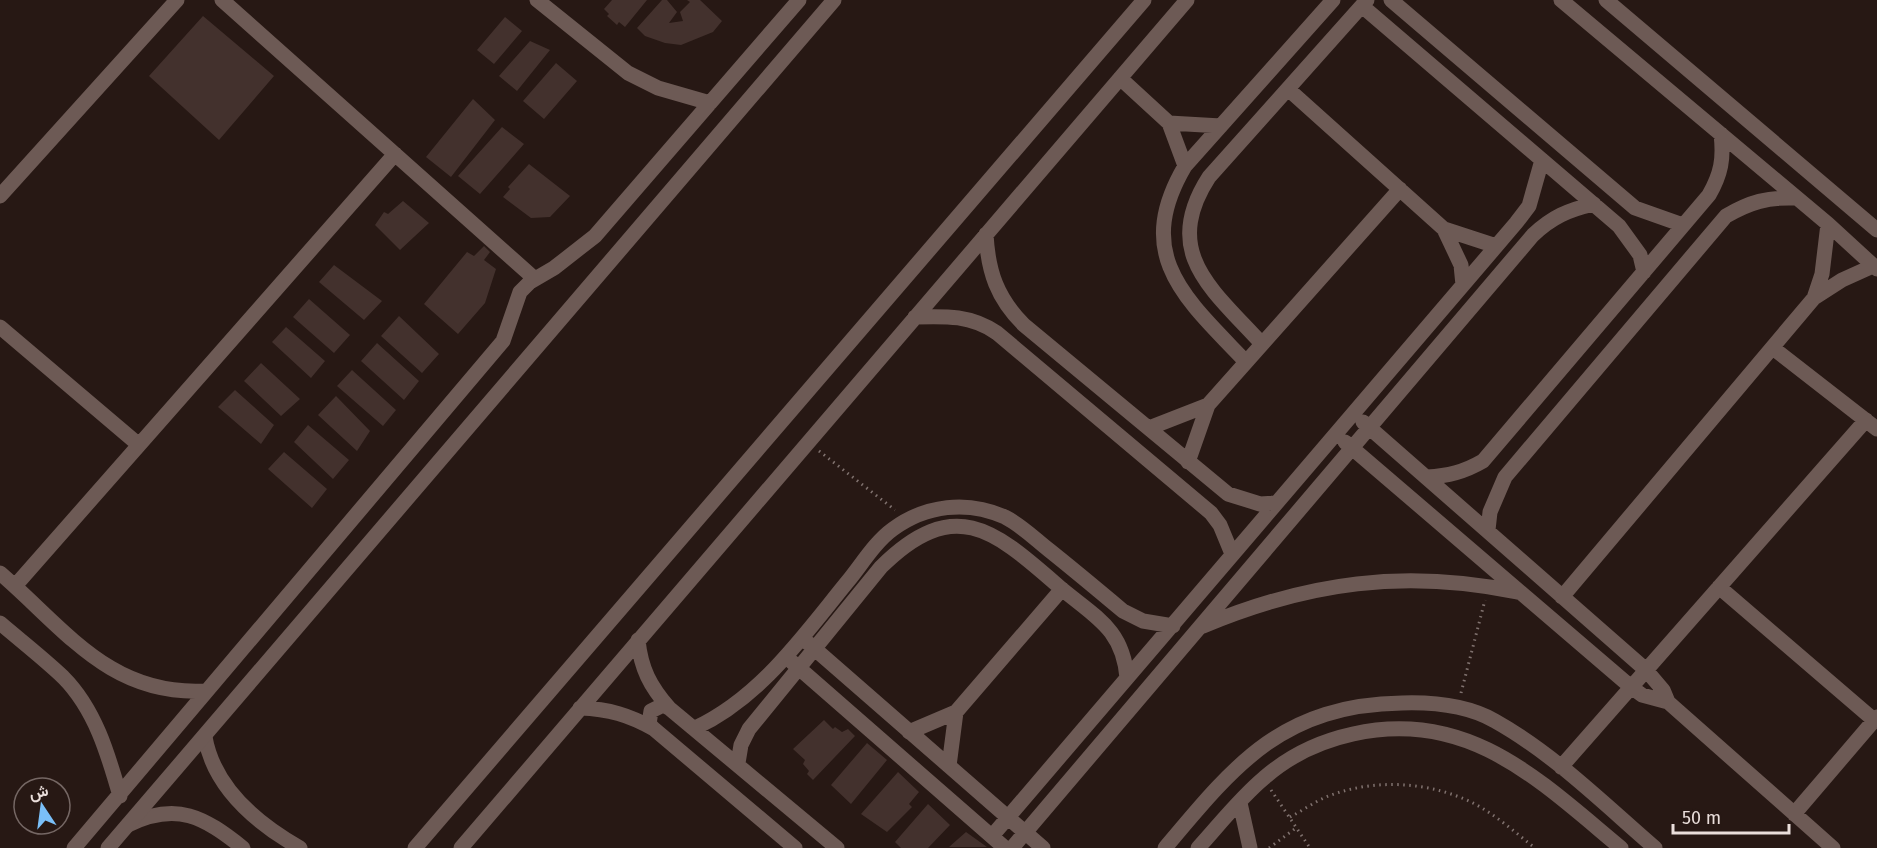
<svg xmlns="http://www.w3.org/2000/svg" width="1877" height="848" viewBox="0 0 1877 848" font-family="'Fira Sans',Vazirmatn,sans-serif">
<rect width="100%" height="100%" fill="#271814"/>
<path fill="#43312d" d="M612,0H647L625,27L619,22L617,25L607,16L609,14L604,9Z
M662,0H667L677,12L669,23L683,21L680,12L690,2L687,0H700L722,21L713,32L681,45L665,43L645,36L637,28Z
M203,16L274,76L219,140L149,76Z
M505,17L522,31L494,64L477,50Z
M530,41L550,50L517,91L499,76Z
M556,63L577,81L544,119L523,101Z
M473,99L495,120L451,177L426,157Z
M502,127L524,144L480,194L458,176Z
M529,164L570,196L550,217L531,218L503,197L510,189L508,187Z
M403,201L429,223L400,250L375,225L384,212L388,214Z
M484,246L490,252L484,260L496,269L485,303L458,334L424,304L467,252L474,256Z
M334,265L382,301L364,320L319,282Z
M309,299L350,335L334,353L293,317Z
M399,316L439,354L422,373L381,336Z
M286,327L325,361L311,378L272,342Z
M377,343L419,381L404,400L361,361Z
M261,363L300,399L281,416L244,381Z
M352,370L396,410L383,426L337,386Z
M235,390L274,425L261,444L218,407Z
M336,396L370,431L357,451L318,415Z
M308,425L349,460L333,479L294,442Z
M284,452L327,489L312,508L268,469Z
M824,720L833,729L835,727L842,732L848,729L855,736L813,780L807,774L809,771L803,764L805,760L793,749Z
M867,743L887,760L851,804L831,785Z
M898,772L919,792L909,804L912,807L887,832L861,814Z
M928,804L950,825L928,848H901L895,842Z
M966,832L987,847H949Z"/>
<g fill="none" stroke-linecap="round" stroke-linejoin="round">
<path stroke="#80726f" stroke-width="3" stroke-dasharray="1.5 4.5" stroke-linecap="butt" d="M819,451L895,510
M1461,693L1485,600
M1271,790L1310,848
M1290,817C1302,811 1314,802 1326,797C1373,778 1430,781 1475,804C1497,816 1516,833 1535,848
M1269,848L1296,828"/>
<path stroke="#6d5a55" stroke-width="15" d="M222,0L535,279
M537,0L628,73L658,88L710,103
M1391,0L1635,208L1683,225
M1561,0L1828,224L1877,269
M1606,0L1877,230
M1362,6L1619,226L1640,255L1644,272
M1120,78L1169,123L1185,166
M1288,89L1444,229L1461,265L1463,285
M1169,123L1221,126
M0,196L177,0
M1444,229L1496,246
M986,234C988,272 997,298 1024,325L1228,494L1260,504L1276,503
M1814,298L1822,274L1828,224
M915,317C946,316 971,315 997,333L1211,513L1220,525L1232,554
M0,327L139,445
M1262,344C1213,290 1160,253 1209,177L1367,0
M1773,348L1877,429
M1246,362C1186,299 1132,256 1185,166L1333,0
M1363,422L1646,670L1663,690L1668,702L1833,848
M1149,428L1208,405
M1345,442L1631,687L1642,695L1668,702
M1188,462L1208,405L1400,189
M1427,477C1448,476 1464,472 1483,461L1709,195C1721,174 1724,159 1721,134
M1488,530L1490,512L1505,477L1726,216C1750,202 1768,197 1795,198
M0,573C66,630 110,696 205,691
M15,586L395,154
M1719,587L1874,720
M1562,597L1814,298L1842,280L1873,266
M0,623C21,641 43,658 63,677C95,709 108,754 120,796
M1203,626C1308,582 1405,569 1517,592
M638,640C641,669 650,686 669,708L837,848
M808,643L1043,848
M792,662L1005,848
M580,708C609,709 629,715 654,729L795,848
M695,728C761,697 803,636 848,581C862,564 875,542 893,529C926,505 967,500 1005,517C1021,525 1035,539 1049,550C1074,570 1098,590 1123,611L1143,621L1173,626
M654,729L649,724L651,711L663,705L669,708
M909,732L956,712L1062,589
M205,737C214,788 256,823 300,848
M738,763L741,745L749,729L881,567C957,492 997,533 1063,590C1097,618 1123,630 1127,678
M949,766L956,712
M1561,767L1866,420
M1240,803L1250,848
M1794,814L1877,717
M128,825C177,801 204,817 243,848
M992,836L1516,223L1529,206L1542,160
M74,848L503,341L520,292L530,282L554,268L595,236L799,0
M415,848L1144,0
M461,848L1187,0
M1012,848L1533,235C1552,217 1568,210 1594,204
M1165,848C1236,763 1283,705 1402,703C1434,702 1467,705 1495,721C1554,754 1604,804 1655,848
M1198,848C1219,825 1240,798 1264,778C1289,756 1321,741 1353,734C1468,708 1539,780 1621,848"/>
<path stroke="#6d5a55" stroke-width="15" d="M108,848L834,0"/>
</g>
<g transform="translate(42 806) rotate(347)"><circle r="28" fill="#271814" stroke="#756764" stroke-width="1.5"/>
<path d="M0-4.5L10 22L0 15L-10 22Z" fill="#7abff8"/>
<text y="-9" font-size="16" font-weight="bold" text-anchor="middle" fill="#eadedb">ش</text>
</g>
<path d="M1673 824v9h116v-9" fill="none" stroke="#eadedb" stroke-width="3"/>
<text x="1682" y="824" font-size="18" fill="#eadedb" stroke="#271814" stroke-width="4.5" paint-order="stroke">50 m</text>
</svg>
